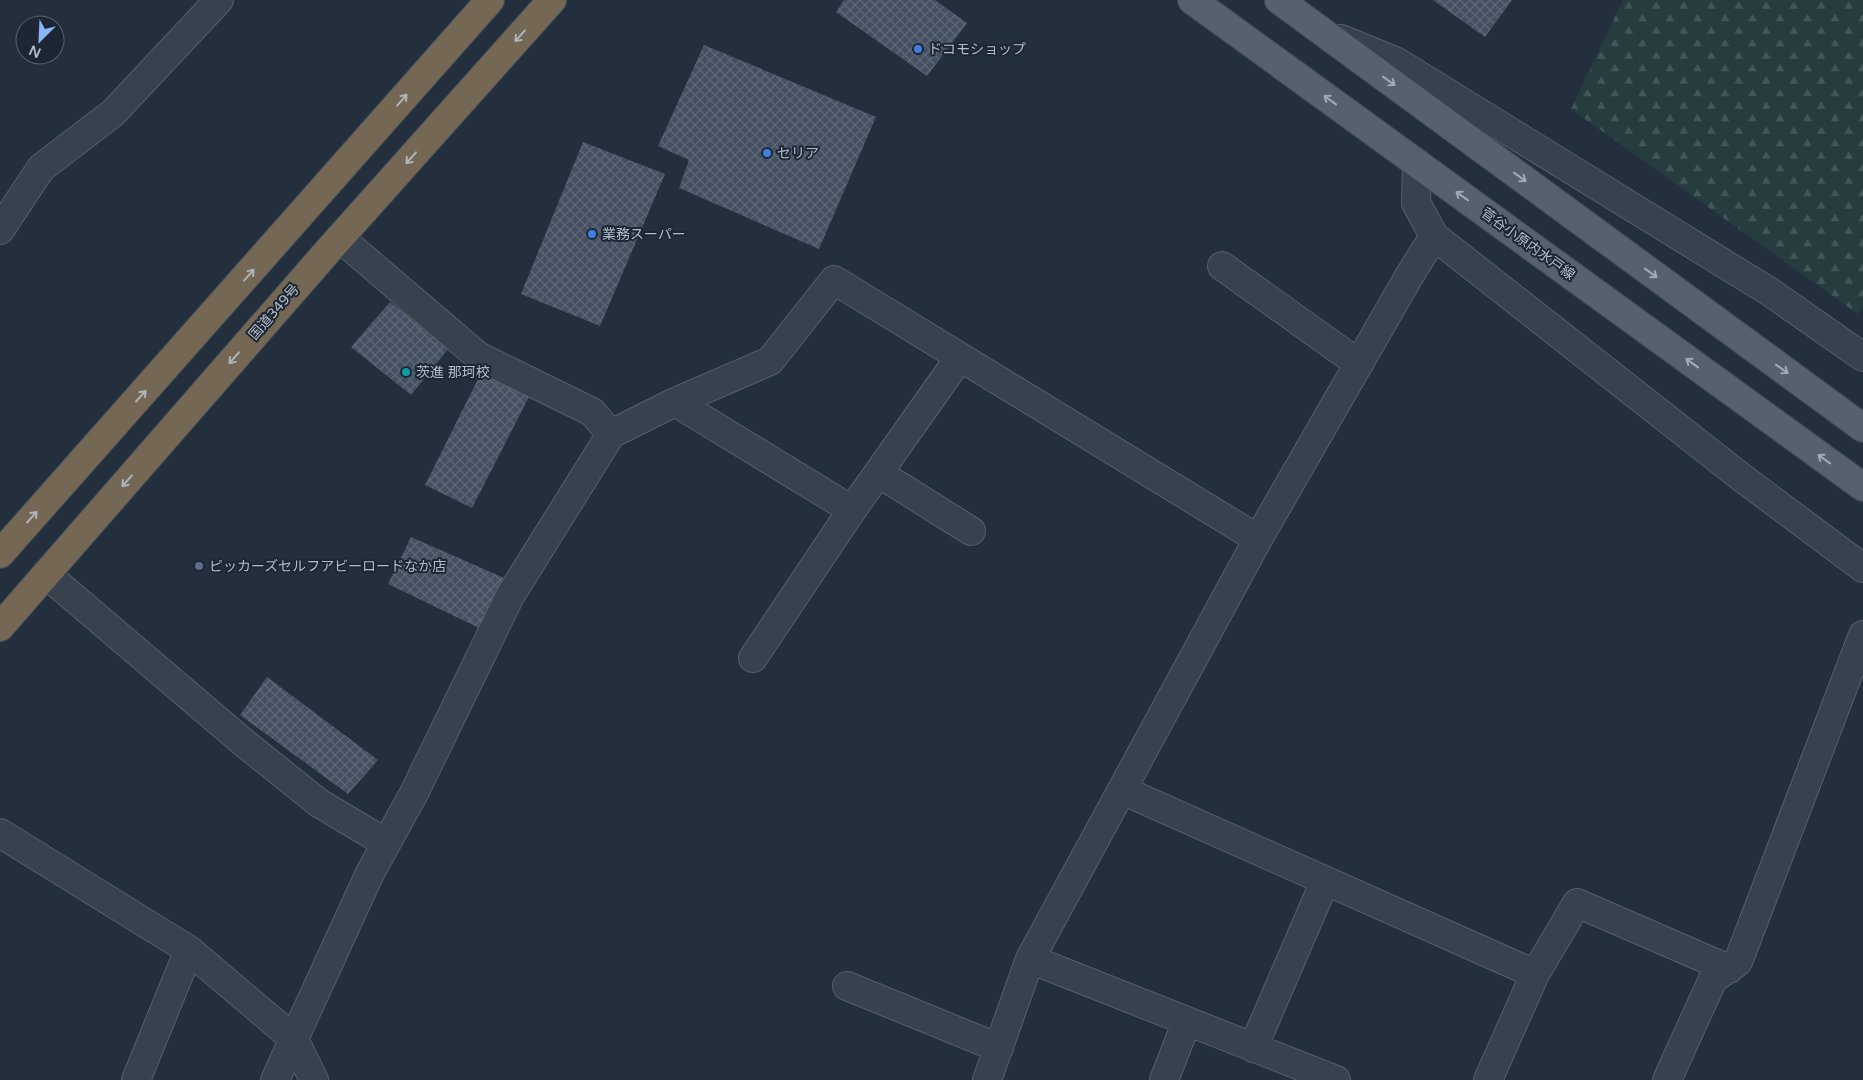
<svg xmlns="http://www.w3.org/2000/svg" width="1863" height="1080" viewBox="0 0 1863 1080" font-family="'Varela Round','Noto Sans JP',sans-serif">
<defs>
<pattern id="forest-firs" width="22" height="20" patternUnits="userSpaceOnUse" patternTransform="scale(1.25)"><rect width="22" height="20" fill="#263c3f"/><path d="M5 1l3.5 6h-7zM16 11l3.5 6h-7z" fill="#435659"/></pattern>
<pattern id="building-cross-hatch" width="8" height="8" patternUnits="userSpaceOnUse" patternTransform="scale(1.25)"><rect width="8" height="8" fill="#455162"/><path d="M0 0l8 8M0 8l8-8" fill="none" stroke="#5d6877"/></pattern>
</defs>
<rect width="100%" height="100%" fill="#242f3e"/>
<path fill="url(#forest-firs)" d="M1623,0H1863V305L1858,314L1571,109Z"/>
<path fill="url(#building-cross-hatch)" d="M844,0H935L967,23L927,76L836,12Z
M1433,0H1512L1485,37Z
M704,45L876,117L819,249L679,188L689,160L658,146Z
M583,142L665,174L600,326L521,294Z
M390,302L449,348L411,395L351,347Z
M483,369L532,391L472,508L425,485Z
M411,537L504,578L479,628L388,584Z
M267,677L378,760L348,794L240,715Z"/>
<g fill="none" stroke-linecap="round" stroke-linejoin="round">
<defs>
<path id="minor" d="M1341,39L1397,62L1770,292L1863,357
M1417,163L1416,203L1434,236
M0,230L41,168L113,113L219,0
M340,238L478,356L592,412L611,434
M1222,266L1359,364
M675,402L852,510
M880,474L971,531
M46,574L243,742L319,803L386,843
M753,658L852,510L960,357
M1122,790L1535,974
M0,833L189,950L294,1039L314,1080
M1030,959L1336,1080
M847,986L999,1048
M1253,1048L1325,881
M136,1080L189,950
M275,1080L370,873L414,793L510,596L611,434L675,402L770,361L834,280L1258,539
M987,1080L1030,959L1258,539L1408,278L1434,236L1741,477L1863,568
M1164,1080L1187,1021
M1488,1080L1535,974L1577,903L1729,969
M1667,1080L1713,979L1738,962L1863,635"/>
<path id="major" d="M1192,0L1863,487
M1279,0L1863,428"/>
<path id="highway" d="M0,554L490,0
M0,627L327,252L552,0"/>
</defs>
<use href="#minor" stroke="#565f6c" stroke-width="30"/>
<use href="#major" stroke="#414a57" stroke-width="30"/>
<use href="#highway" stroke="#434c59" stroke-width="30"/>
<use href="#minor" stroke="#38414e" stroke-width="28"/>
<use href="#major" stroke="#56606e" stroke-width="28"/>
<use href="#highway" stroke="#746855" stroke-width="28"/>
</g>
<defs><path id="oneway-shaft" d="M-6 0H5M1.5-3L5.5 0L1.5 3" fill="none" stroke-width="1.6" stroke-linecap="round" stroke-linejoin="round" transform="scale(1.25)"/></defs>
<g stroke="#aeb4bd">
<use href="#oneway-shaft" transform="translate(520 36) rotate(132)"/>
<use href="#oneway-shaft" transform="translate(402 100) rotate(-49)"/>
<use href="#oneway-shaft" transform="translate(411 158) rotate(132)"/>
<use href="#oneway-shaft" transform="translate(249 275) rotate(-49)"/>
<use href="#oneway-shaft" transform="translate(234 358) rotate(131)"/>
<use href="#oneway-shaft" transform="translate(141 396) rotate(-48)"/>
<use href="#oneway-shaft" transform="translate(127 481) rotate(131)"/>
<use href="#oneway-shaft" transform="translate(32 517) rotate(-48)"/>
</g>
<g stroke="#a1aab7">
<use href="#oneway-shaft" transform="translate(1389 81) rotate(36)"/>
<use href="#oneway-shaft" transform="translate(1330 100) rotate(-144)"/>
<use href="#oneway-shaft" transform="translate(1520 177) rotate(36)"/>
<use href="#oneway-shaft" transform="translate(1462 196) rotate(-144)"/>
<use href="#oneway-shaft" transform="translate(1651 273) rotate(36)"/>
<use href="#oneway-shaft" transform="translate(1692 363) rotate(-144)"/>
<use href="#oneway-shaft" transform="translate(1782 369) rotate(36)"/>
<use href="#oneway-shaft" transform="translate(1824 459) rotate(-144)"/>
</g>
<g fill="#3f7fe0" stroke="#1d2633" stroke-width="2">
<circle cx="918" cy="49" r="5"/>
<circle cx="767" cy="153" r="5"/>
<circle cx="592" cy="234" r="5"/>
</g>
<circle fill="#0f9aa8" stroke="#1d2633" stroke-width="2" cx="406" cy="372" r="5"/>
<circle fill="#5c6f8a" stroke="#1d2633" stroke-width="2" cx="199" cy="566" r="5"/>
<g text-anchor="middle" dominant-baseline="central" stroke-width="4" stroke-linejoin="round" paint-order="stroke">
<g font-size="14" fill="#b4bcc9" stroke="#1d2633" text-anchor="start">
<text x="928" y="49">ドコモショップ</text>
<text x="777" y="153">セリア</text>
<text x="602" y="234">業務スーパー</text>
<text x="416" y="372">茨進 那珂校</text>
<text x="209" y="566">ピッカーズセルフアビーロードなか店</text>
</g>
<g font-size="14" fill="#b4bcc9" stroke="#1d2633">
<text transform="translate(1528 244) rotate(36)">菅谷小原内水戸線</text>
<text transform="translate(274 312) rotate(-49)">国道349号</text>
</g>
</g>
<g transform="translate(40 40) rotate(204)"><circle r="24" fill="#1d2633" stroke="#59626f"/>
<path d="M0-4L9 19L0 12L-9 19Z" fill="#8ab4f8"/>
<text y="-8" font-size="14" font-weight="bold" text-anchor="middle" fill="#b4bcc9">N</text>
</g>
</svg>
